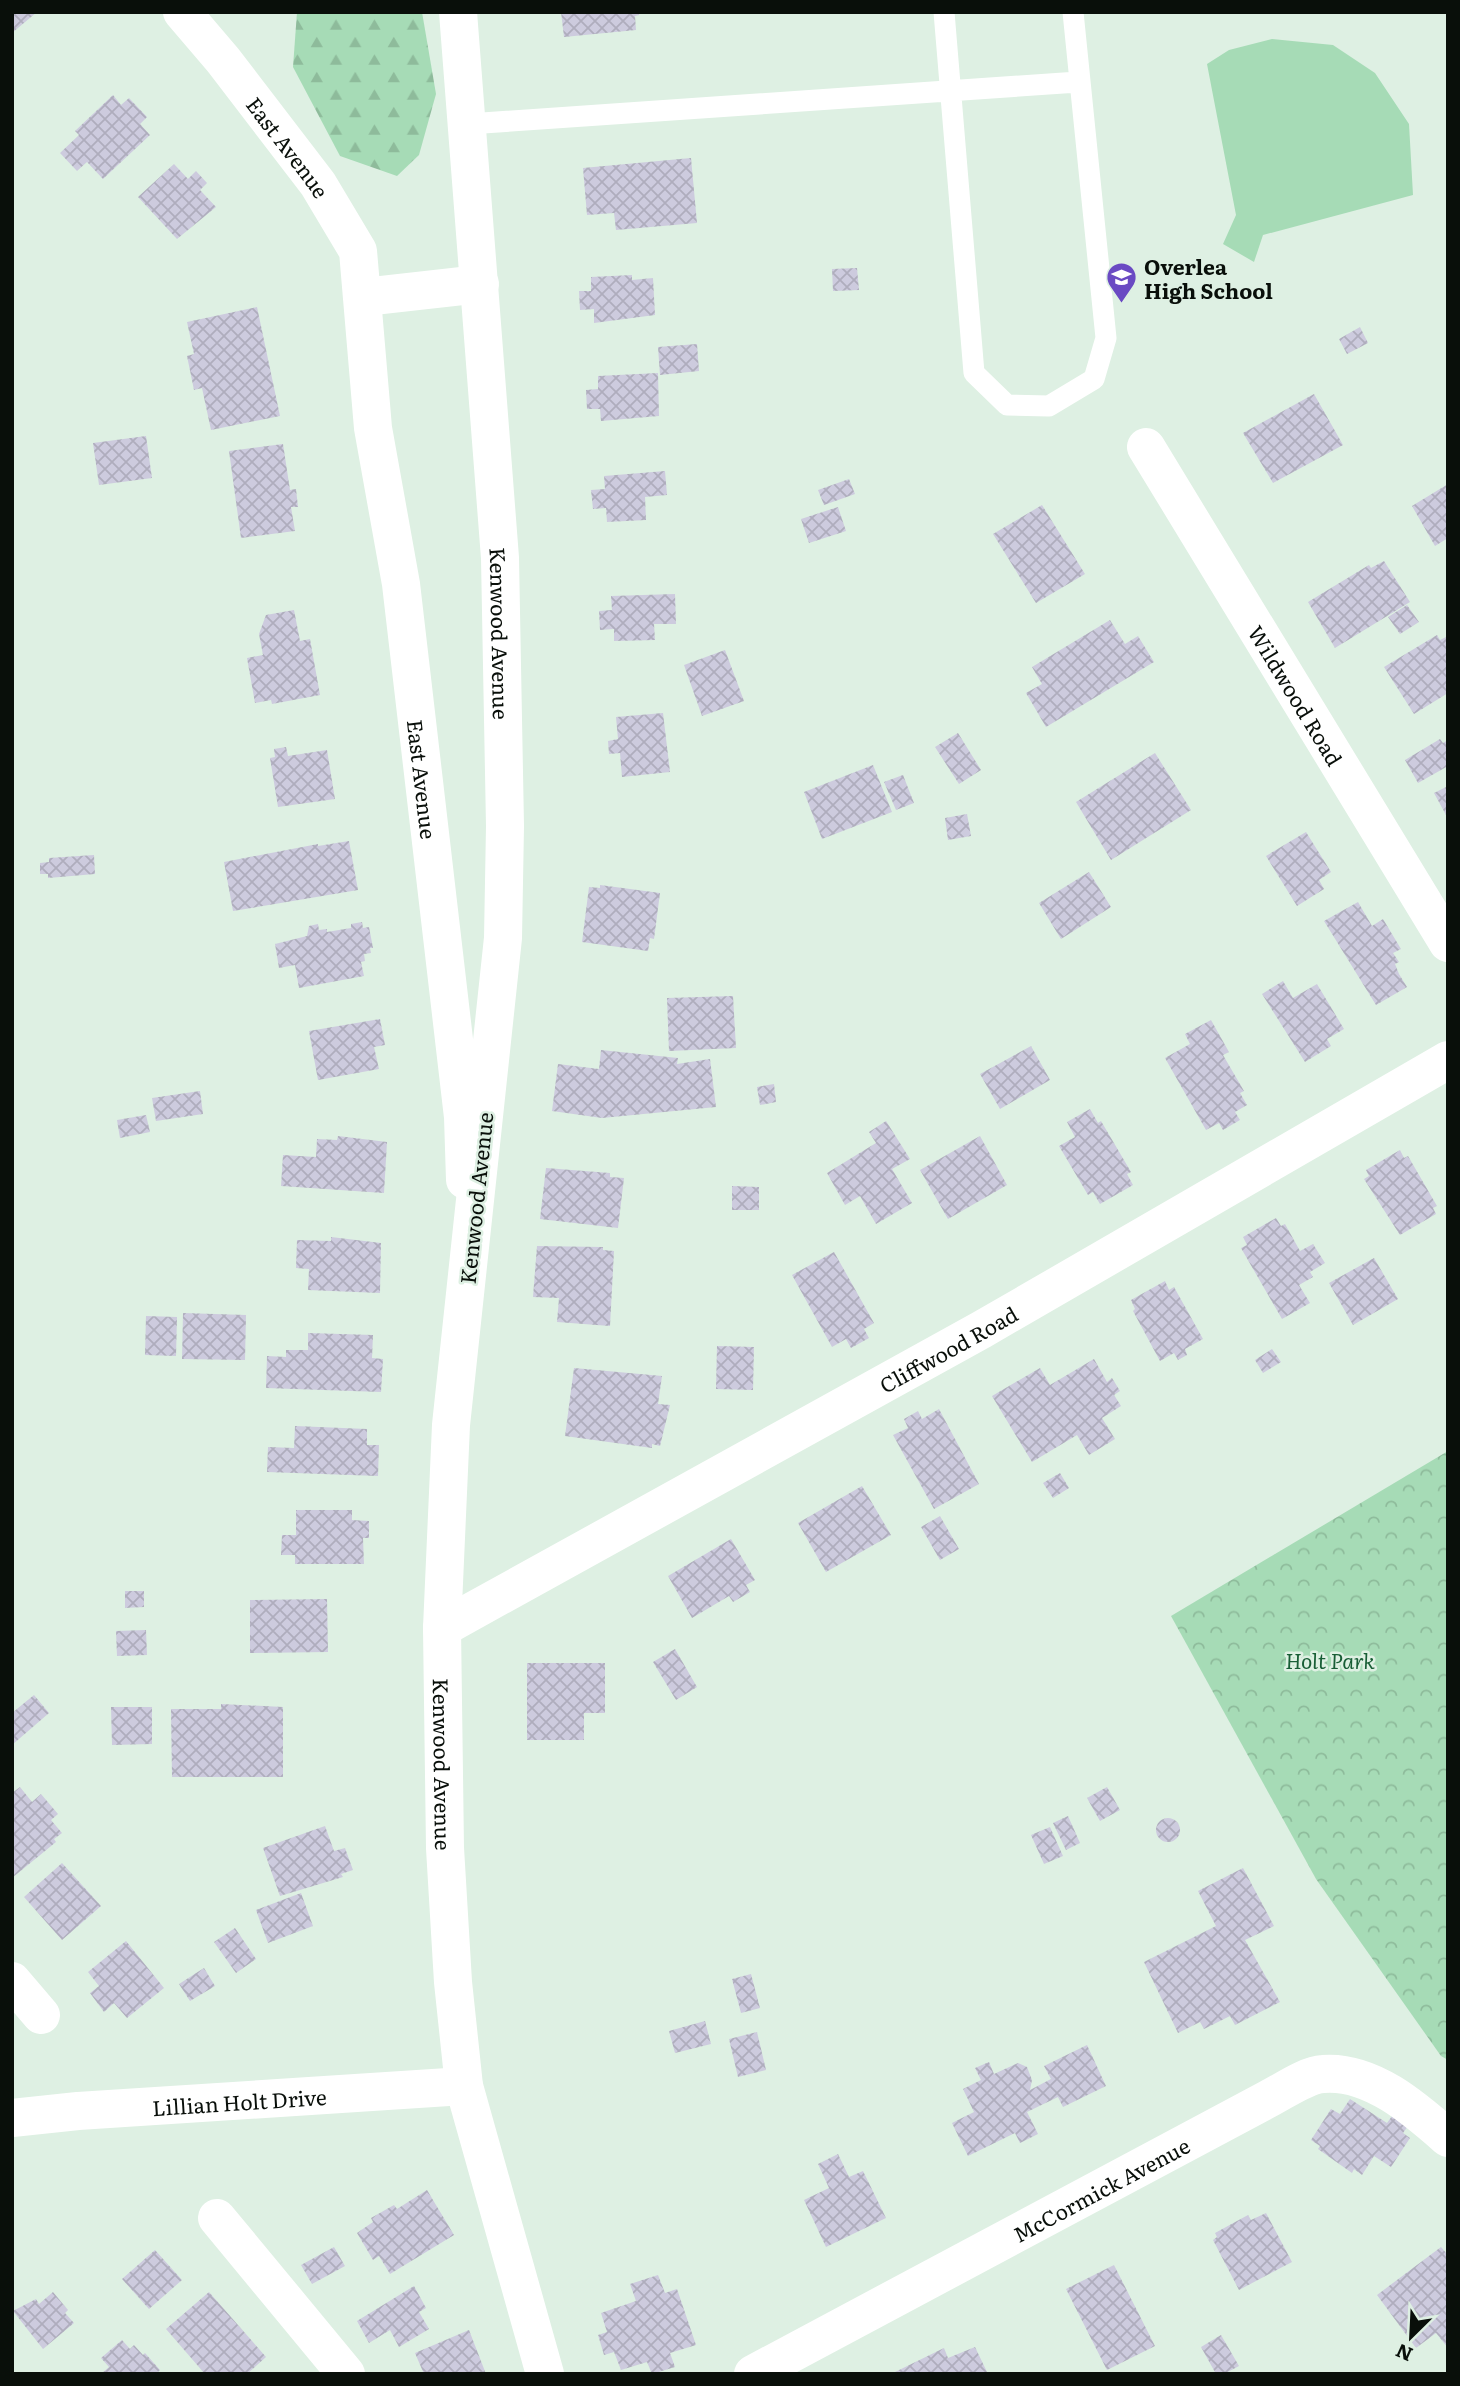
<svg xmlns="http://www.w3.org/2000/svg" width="1460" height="2386" viewBox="0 0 1460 2386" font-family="Literata,serif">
<defs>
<pattern id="forest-firs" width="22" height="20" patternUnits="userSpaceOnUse" patternTransform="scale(1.75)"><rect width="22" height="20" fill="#a6dbb6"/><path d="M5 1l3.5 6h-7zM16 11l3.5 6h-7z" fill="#8ebb9b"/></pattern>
<pattern id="park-crowns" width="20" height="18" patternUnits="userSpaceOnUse" patternTransform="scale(1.75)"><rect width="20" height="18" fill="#a6dbb6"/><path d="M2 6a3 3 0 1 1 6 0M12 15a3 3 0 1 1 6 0" fill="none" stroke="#8ebb9b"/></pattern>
<pattern id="building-cross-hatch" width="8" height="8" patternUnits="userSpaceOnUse" patternTransform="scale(1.75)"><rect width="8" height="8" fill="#cdcbde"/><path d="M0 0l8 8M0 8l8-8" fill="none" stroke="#afadbd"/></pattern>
</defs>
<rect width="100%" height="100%" fill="#def0e3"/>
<path fill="url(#forest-firs)" d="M297,12H422L436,94L419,155L397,176L340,156L293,67Z"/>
<path fill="url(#park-crowns)" d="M1448,1451V2060L1441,2056L1316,1879L1171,1616Z"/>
<path fill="#a6dbb6" d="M1272,39L1333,45L1375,73L1409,124L1413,195L1263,235L1254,262L1223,244L1236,215L1207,64L1229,50Z"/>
<path fill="url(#building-cross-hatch)" d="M12,12H37L12,33Z
M561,12H639V15L635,16L636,30L564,37Z
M113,95L121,105L129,98L147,117L140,124L150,135L103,179L87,162L77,171L60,153L79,135L75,131Z
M691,158L697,223L616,230L614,213L587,215L583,168Z
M174,164L188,179L196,171L207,183L200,190L216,207L177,239L138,197Z
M857,268L859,290L833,291L832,269Z
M632,275V280L653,278L655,315L594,323V309L580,310L579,291H591V277Z
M257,307L280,416L211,430L202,388L194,390L187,356L194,354L187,322Z
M1360,327L1368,343L1347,354L1339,339Z
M697,344L699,371L660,375L658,347Z
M658,373L659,416L601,421L600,409H587L586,390L598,389V376Z
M1314,394L1343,445L1273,483L1243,433Z
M146,436L152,478L99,485L93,443Z
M283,444L290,490L296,489L298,507H291L295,531L241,538L229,451Z
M665,471L667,495L645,497L646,520L607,522L606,508L593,509L591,490L605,489L604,476Z
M849,479L855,494L824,505L818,490Z
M1448,484V538L1435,546L1412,506Z
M1042,505L1085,574L1036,603L993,534Z
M838,507L846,531L809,543L801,519Z
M1384,561L1410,602L1335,648L1308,602L1369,565L1371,568Z
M675,594L676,624H654L655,640L614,641V629L600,630L599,611L612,610L611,596Z
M1407,605L1419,622L1400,634L1388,617Z
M294,610L300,641L310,639L320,695L272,704L271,700L255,703L247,658L263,655L259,634L266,615Z
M1110,620L1125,644L1138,636L1154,662L1046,727L1026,693L1042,684L1032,667Z
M1437,635L1440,640L1448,636V693L1414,714L1384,667Z
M725,650L744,701L702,716L684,665Z
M663,713L670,772L622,777L620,753L609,754L608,741L618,739L616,717Z
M958,733L981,770L959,784L935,747Z
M1440,739L1443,743L1448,740V766L1418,783L1405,760Z
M286,747L288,756L327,750L335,799L278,807L270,758L275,757L274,749Z
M1155,753L1191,810L1111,860L1076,802Z
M873,765L892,812L822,839L804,792Z
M903,775L914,803L896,810L884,782Z
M1448,786V814L1446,815L1434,793Z
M967,814L971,836L948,840L945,818Z
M1306,832L1331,872L1319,880L1324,889L1297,906L1266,856Z
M349,841L358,890L233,911L224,862L318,844V846Z
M94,855L95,874L48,878V874H40V863L49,862V858Z
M1089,872L1111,907L1061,939L1039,903Z
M600,885L660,893L654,939L650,938L648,951L582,942L589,887L600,888Z
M1358,902L1372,926L1383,919L1401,949L1393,953L1399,962L1395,964L1399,974L1407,987L1376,1005L1324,921Z
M362,922L363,928L369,927L373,948H370L371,953L364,954L365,961L361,962L364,976L299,988L295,965L279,968L275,944L307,936L309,926L318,924L319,930L327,929V932L351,928V924Z
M1283,981L1293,998L1317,984L1344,1029L1327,1039L1331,1046L1305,1062L1262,994Z
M733,996L736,1048L669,1051L667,998Z
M380,1019L385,1045L374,1047L379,1069L318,1080L309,1031Z
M1211,1020L1229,1052L1223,1055L1244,1091L1240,1093L1247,1105L1235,1112L1240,1120L1223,1130L1219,1123L1206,1130L1165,1058L1190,1044L1185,1034Z
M1031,1046L1050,1080L1000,1109L980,1074Z
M601,1050L678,1058L677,1064L710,1059L716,1107L602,1118L552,1111L558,1064L599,1069Z
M774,1084L776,1102L760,1105L757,1087Z
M200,1091L203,1114L156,1121L152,1098Z
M1090,1109L1098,1123L1101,1121L1131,1172L1127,1174L1133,1185L1100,1204L1093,1192L1088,1195L1059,1146L1075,1137L1067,1122Z
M146,1115L150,1132L120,1138L117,1120Z
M886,1121L910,1159L892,1169L912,1203L876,1224L860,1196L845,1205L827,1173L876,1143L869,1132Z
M338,1136L387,1142L384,1193L281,1186L283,1155L316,1157L317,1139L337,1140Z
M980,1136L1007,1185L948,1219L920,1170Z
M1400,1150L1404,1158L1408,1156L1437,1206L1433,1208L1436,1214L1400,1235L1364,1179L1369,1176L1366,1170Z
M546,1168L610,1173V1177L624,1178L618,1228L540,1219Z
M732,1186L759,1187V1210H732Z
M1276,1218L1281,1226L1285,1224L1300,1251L1313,1244L1325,1263L1310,1272L1313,1277L1299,1285L1310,1303L1282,1319L1241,1248L1247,1245L1243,1237Z
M331,1237L381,1243L380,1293L308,1290L309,1269L296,1268L297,1240L331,1241Z
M537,1246L603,1247V1250L614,1251L610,1326L557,1322L559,1298L533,1297Z
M834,1252L874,1323L864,1329L869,1338L851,1348L846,1339L832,1347L792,1275Z
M1374,1258L1398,1299L1353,1325L1329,1283Z
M1165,1281L1169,1290L1174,1287L1203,1339L1185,1349L1187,1355L1178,1360L1174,1353L1160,1361L1133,1311L1135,1309L1131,1300Z
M183,1313L246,1315L245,1360L182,1359Z
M146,1316L177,1317L176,1356L145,1355Z
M308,1333L373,1335L372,1358L383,1359L381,1392L266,1388L267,1356L286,1357V1350H308Z
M717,1346L754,1347L753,1390L716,1389Z
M1272,1349L1281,1362L1263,1373L1255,1360Z
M1094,1359L1107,1382L1112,1378L1120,1391L1114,1395L1121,1406L1102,1418L1115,1439L1089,1455L1077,1435L1032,1462L992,1396L1040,1368L1050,1385Z
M574,1368L662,1376L658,1404L670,1405L660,1446L652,1444V1448L565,1436Z
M939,1409L979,1484L934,1509L893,1435L908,1428L904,1419L918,1411L922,1419Z
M295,1426L367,1429V1445H379L378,1476L267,1472L268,1447L294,1448Z
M1060,1473L1069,1488L1053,1498L1043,1483Z
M862,1486L891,1535L826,1572L798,1523Z
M296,1510H352V1520L369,1521V1538H363L364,1564H295V1555H281L282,1535H296Z
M940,1516L959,1549L940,1560L921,1527Z
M731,1539L755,1580L746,1585L750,1592L733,1602L729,1596L692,1618L668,1576Z
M125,1591H144V1607L125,1608Z
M327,1599L328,1652L250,1653V1600Z
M146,1630L147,1655L117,1656L116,1631Z
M675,1649L697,1687L676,1700L653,1662Z
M527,1663H605V1713H584V1740H527Z
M34,1695L49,1713L12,1745V1713Z
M221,1704L283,1707V1777H172L171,1709H221Z
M111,1707H152V1744L112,1745Z
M20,1787L32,1802L41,1794L58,1814L51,1820L62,1833L54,1839L56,1842L12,1878V1793Z
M1107,1787L1120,1810L1100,1821L1087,1798Z
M1068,1816L1080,1843L1066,1850L1053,1823Z
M1156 1830a12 12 0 1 1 24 0a12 12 0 1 1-24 0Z
M325,1826L334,1851L345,1848L353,1870L341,1874L343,1877L280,1896L263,1848Z
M1050,1827L1063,1856L1044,1864L1031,1835Z
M62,1863L101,1906L62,1940L24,1897Z
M1243,1868L1274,1926L1245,1940L1280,2002L1235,2025L1230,2016L1204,2029L1200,2022L1178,2033L1144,1962L1216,1926L1198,1891Z
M301,1893L313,1926L268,1943L256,1910Z
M235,1928L256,1959L236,1973L214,1942Z
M126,1941L164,1988L127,2018L114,2003L104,2012L90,1993L99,1986L88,1972Z
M204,1968L215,1986L190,2001L179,1984Z
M751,1974L760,2008L741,2013L732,1979Z
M705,2021L711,2044L675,2053L669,2031Z
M757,2032L766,2070L738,2077L729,2039Z
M1087,2045L1106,2086L1063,2107L1058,2097L1027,2112L1038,2134L1020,2143L1015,2133L968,2156L952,2123L974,2112L963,2089L981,2080L975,2068L989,2062L994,2074L1018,2063L1027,2067L1032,2080L1030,2090L1051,2079L1044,2066Z
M1350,2099L1387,2123L1392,2116L1408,2126L1403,2133L1410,2138L1391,2167L1374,2156L1362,2175L1354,2169L1352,2173L1318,2149L1320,2146L1311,2140L1331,2109L1340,2114Z
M838,2154L849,2177L863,2171L886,2218L826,2247L804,2200L829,2188L818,2164Z
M427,2190L454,2235L390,2274L379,2256L373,2260L357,2233L373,2222L371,2218L394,2205L397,2209Z
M1266,2213L1292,2262L1239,2290L1213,2240L1217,2237L1215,2233L1248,2215L1251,2220Z
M334,2247L345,2266L312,2284L301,2265Z
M1441,2247L1448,2255V2348L1436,2333L1416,2348L1377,2295Z
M155,2250L182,2280L149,2309L122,2279Z
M1114,2265L1155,2346L1107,2370L1066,2289Z
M658,2275L665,2293L677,2289L696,2345L670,2353L675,2367L652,2374L647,2362L621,2370L614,2352L604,2355L598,2335L607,2332L601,2313L636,2301L630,2284Z
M414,2286L426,2308L419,2312L429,2329L399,2347L390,2330L369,2343L357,2321Z
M53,2292L68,2310L65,2313L74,2323L43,2349L13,2311L36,2299L39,2304Z
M209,2292L266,2357L247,2374H205L166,2329Z
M469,2330L486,2374H424L415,2353Z
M1221,2335L1239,2366L1224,2374H1216L1201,2347Z
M122,2340L130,2349L134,2345L143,2355L145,2353L160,2370L156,2374H101L109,2367L101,2358Z
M975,2347L988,2374L895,2372L944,2348L948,2358Z"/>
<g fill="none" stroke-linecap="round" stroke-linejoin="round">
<path stroke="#fff" stroke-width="21" d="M944,12L974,373L1007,405L1049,406L1094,379L1106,338L1073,12
M468,124L1078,82"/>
<g stroke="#fff" stroke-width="38">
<path id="s1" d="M182,12L223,60L318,184L358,251L373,428L401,584L463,1117L465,1180"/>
<path d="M364,297L480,284"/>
<path id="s2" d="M1146,447L1448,943"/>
<path id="s3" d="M442,1628L981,1330L1448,1060"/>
<path d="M12,1981L41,2015"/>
<path d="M217,2218L346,2374"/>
<path id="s4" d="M753,2374L1268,2099C1284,2091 1306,2075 1323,2074C1371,2070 1415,2109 1448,2138"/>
</g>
<g stroke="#fff" stroke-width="38">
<path id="s5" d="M458,12L500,558L505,826L503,938L451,1425L442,1628L445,1848L453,1982L464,2086L545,2374"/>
<path id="s6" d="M12,2118L78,2111L464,2086"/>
</g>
</g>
<defs>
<symbol id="school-pin" viewBox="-11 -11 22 30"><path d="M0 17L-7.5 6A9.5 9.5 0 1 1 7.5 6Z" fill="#6a4ac3" stroke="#def0e3"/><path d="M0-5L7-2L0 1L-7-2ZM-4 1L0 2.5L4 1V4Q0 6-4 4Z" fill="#fff"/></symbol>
</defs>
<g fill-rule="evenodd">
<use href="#school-pin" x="1104" y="260" width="35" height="47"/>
</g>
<g text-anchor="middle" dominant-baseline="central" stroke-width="5" stroke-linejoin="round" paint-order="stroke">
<g font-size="21" fill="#090f0a" stroke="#def0e3">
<text stroke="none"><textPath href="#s1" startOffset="172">East Avenue</textPath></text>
<text stroke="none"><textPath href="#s5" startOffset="623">Kenwood Avenue</textPath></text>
<text stroke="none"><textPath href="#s2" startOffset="290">Wildwood Road</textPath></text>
<text stroke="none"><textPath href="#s1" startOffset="830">East Avenue</textPath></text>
<text transform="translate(475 1198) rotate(-84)">Kenwood Avenue</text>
<text stroke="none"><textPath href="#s3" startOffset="578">Cliffwood Road</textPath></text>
<text stroke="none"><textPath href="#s5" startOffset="1757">Kenwood Avenue</textPath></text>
<text stroke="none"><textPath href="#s6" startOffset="228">Lillian Holt Drive</textPath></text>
<text stroke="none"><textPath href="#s4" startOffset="394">McCormick Avenue</textPath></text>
</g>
<g font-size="21" font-weight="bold" fill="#090f0a" stroke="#def0e3" text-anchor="start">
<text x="1144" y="265">Overlea<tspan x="1144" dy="24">High School</tspan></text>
</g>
<g font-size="21" font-style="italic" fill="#185e36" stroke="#def0e3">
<text x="1330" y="1659">Holt Park</text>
</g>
</g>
<rect width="1460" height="2386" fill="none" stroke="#090f0a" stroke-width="28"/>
<g transform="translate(1411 2337) rotate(204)" stroke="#def0e3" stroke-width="5" paint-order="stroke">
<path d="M0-5L12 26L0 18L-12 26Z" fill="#090f0a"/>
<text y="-10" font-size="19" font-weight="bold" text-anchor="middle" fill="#090f0a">N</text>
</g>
</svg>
